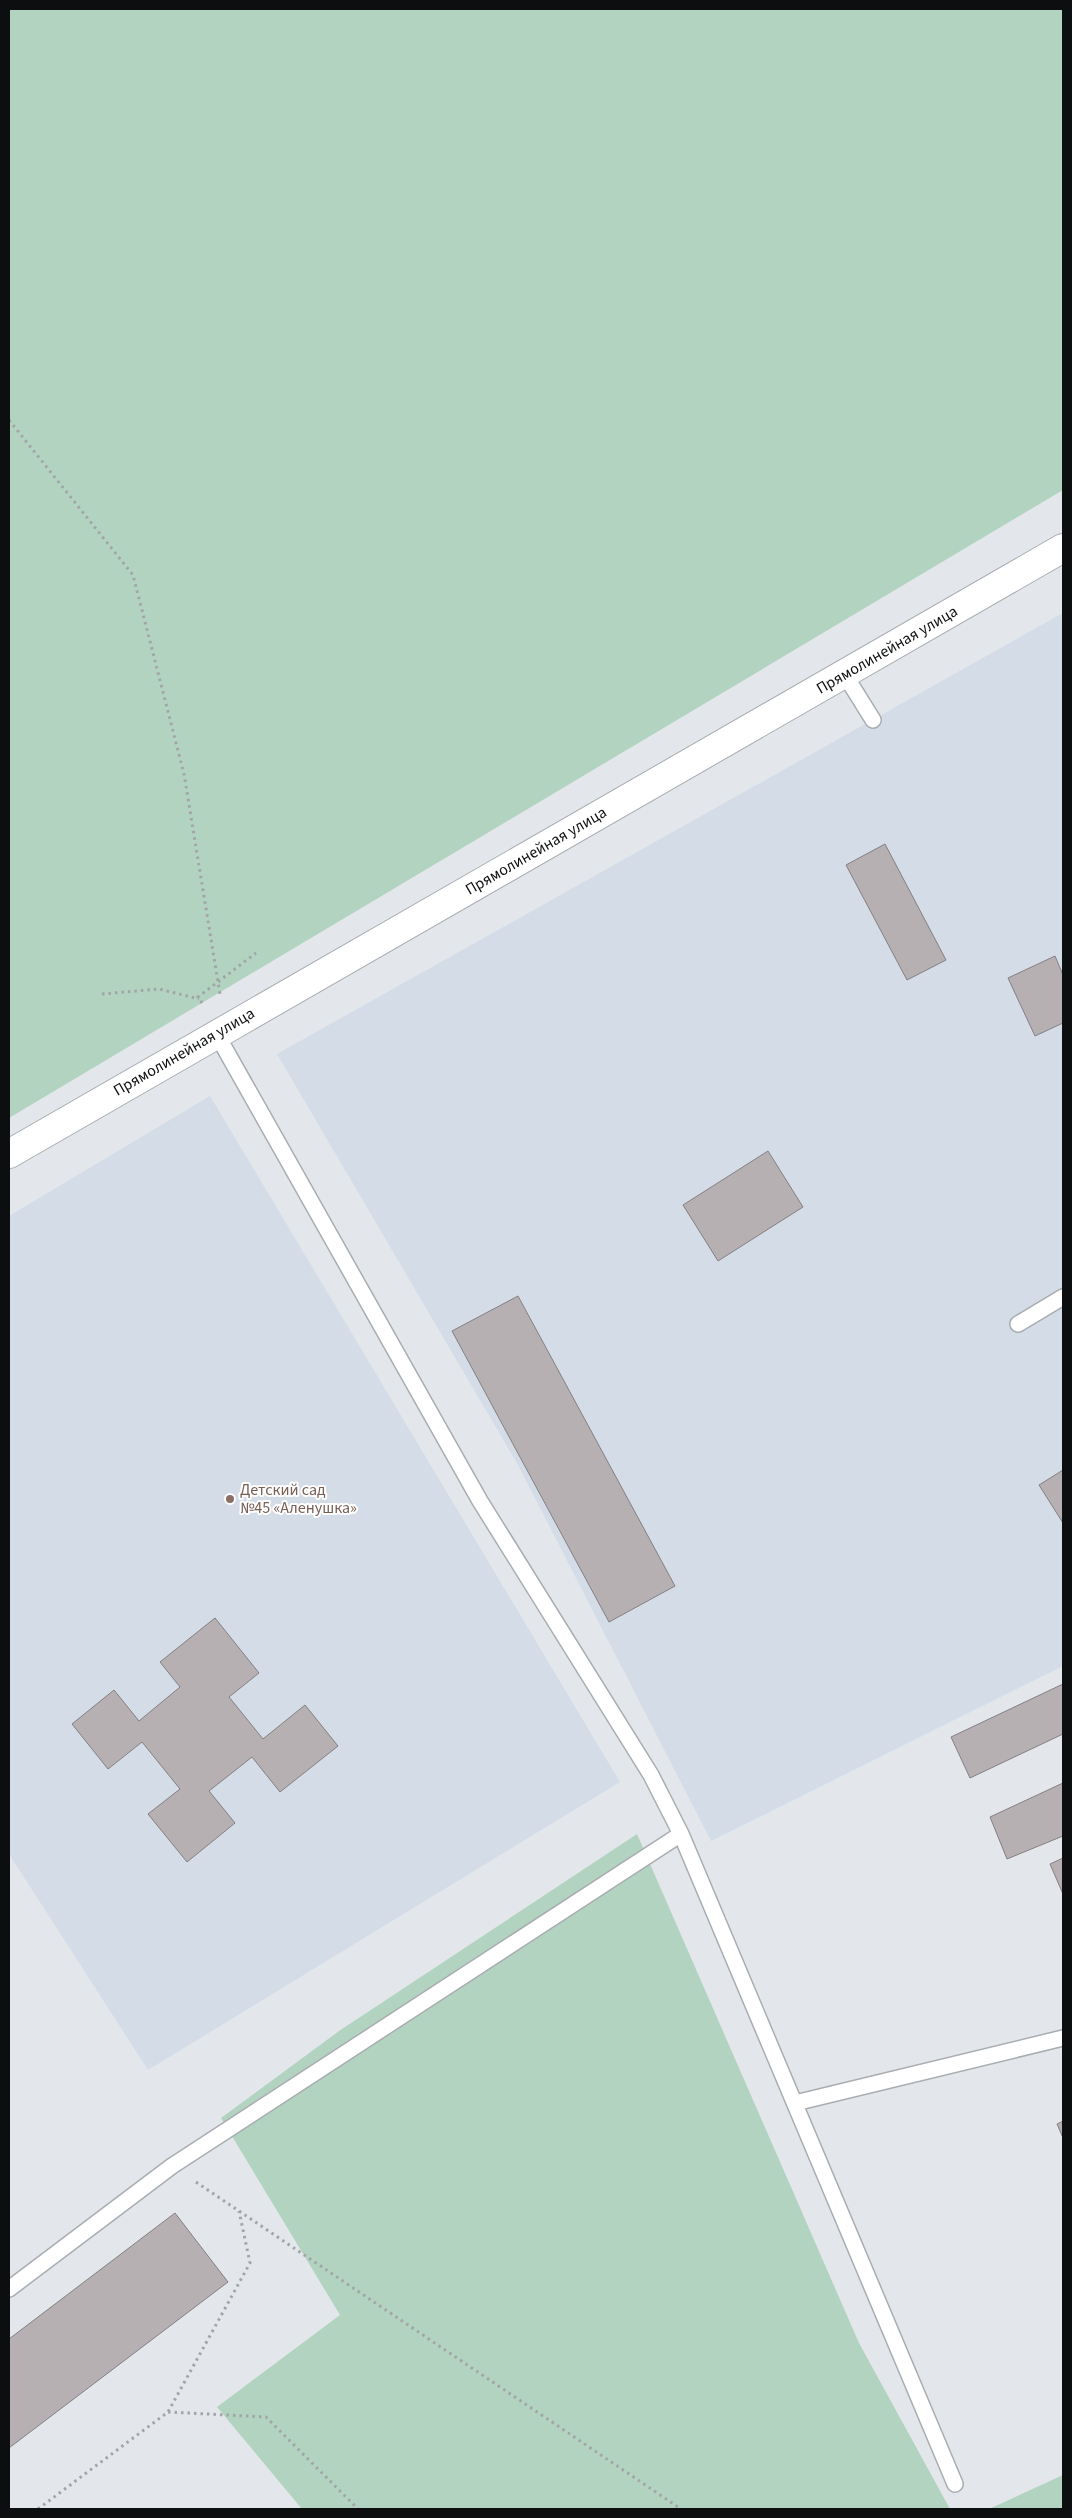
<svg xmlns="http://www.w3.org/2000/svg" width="1072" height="2518" viewBox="0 0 1072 2518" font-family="'Source Sans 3',sans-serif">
<rect width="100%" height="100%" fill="#e3e7ec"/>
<path fill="#d3dce7" d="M1063,613V1666L711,1841L518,1465L277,1054Z
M210,1096L620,1782L148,2070L9,1854V1216Z"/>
<path fill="#b3d3c1" d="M9,9H1063V490L9,1118Z
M637,1834L859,2343L950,2509H302L217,2407L340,2315L221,2118L339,2031Z
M1063,2475V2509H989Z"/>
<path fill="#b6b0b3" stroke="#857f82" d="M885,844L946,960L907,980L846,865Z
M1055,956L1063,975V1023L1035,1036L1008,978Z
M768,1151L803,1207L718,1261L683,1205Z
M518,1296L675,1586L609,1622L452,1331Z
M1063,1470V1523L1039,1485Z
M215,1618L259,1673L229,1697L263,1739L305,1705L338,1746L280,1792L252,1757L209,1791L235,1823L187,1862L148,1814L180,1789L142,1742L108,1769L72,1724L114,1690L139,1721L180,1687L160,1662Z
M1063,1684V1734L970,1778L951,1737Z
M1063,1783V1836L1007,1859L990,1817Z
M1063,1858V1894L1050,1864Z
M1063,2121V2138L1057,2124Z
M175,2213L228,2282L9,2448V2339Z"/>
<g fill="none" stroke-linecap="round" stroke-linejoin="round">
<defs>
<path id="lane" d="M845,675L873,720
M216,1033L480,1501L651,1775L681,1834L955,2484
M1018,1324L1063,1297
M795,2103L1063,2038
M9,2289L172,2166L681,1834"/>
<path id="street" d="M9,1154C359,950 712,751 1063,548"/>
</defs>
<use href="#lane" stroke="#a9adb1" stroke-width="18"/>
<use href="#street" stroke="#a9adb1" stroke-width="30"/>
<path stroke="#a1a5a8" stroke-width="3" stroke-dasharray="2.5 4" stroke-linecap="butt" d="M9,420L133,575L184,774L220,994
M102,994L159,989L199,999
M202,1003L198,997L256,953
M196,2182L681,2509
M168,2412L266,2417L358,2509
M38,2509L168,2412L250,2263L239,2211"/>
<use href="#lane" stroke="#fff" stroke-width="15"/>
<use href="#street" stroke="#fff" stroke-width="28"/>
</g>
<circle fill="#8d6e63" stroke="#fff" stroke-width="2" cx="230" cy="1499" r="5"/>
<g text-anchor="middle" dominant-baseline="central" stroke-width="4" stroke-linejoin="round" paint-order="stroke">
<g font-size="16" fill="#0c0e0f" stroke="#fff">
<text transform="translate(887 650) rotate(-30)">Прямолинейная улица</text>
<text transform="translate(536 851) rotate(-30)">Прямолинейная улица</text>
<text transform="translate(184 1052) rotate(-30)">Прямолинейная улица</text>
</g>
<g font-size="16" fill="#785e54" stroke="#fff" text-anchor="start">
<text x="240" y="1490">Детский сад<tspan x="240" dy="18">№45 «Аленушка»</tspan></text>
</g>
</g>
<rect width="1072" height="2518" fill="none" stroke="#0c0e0f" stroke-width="20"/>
</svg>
